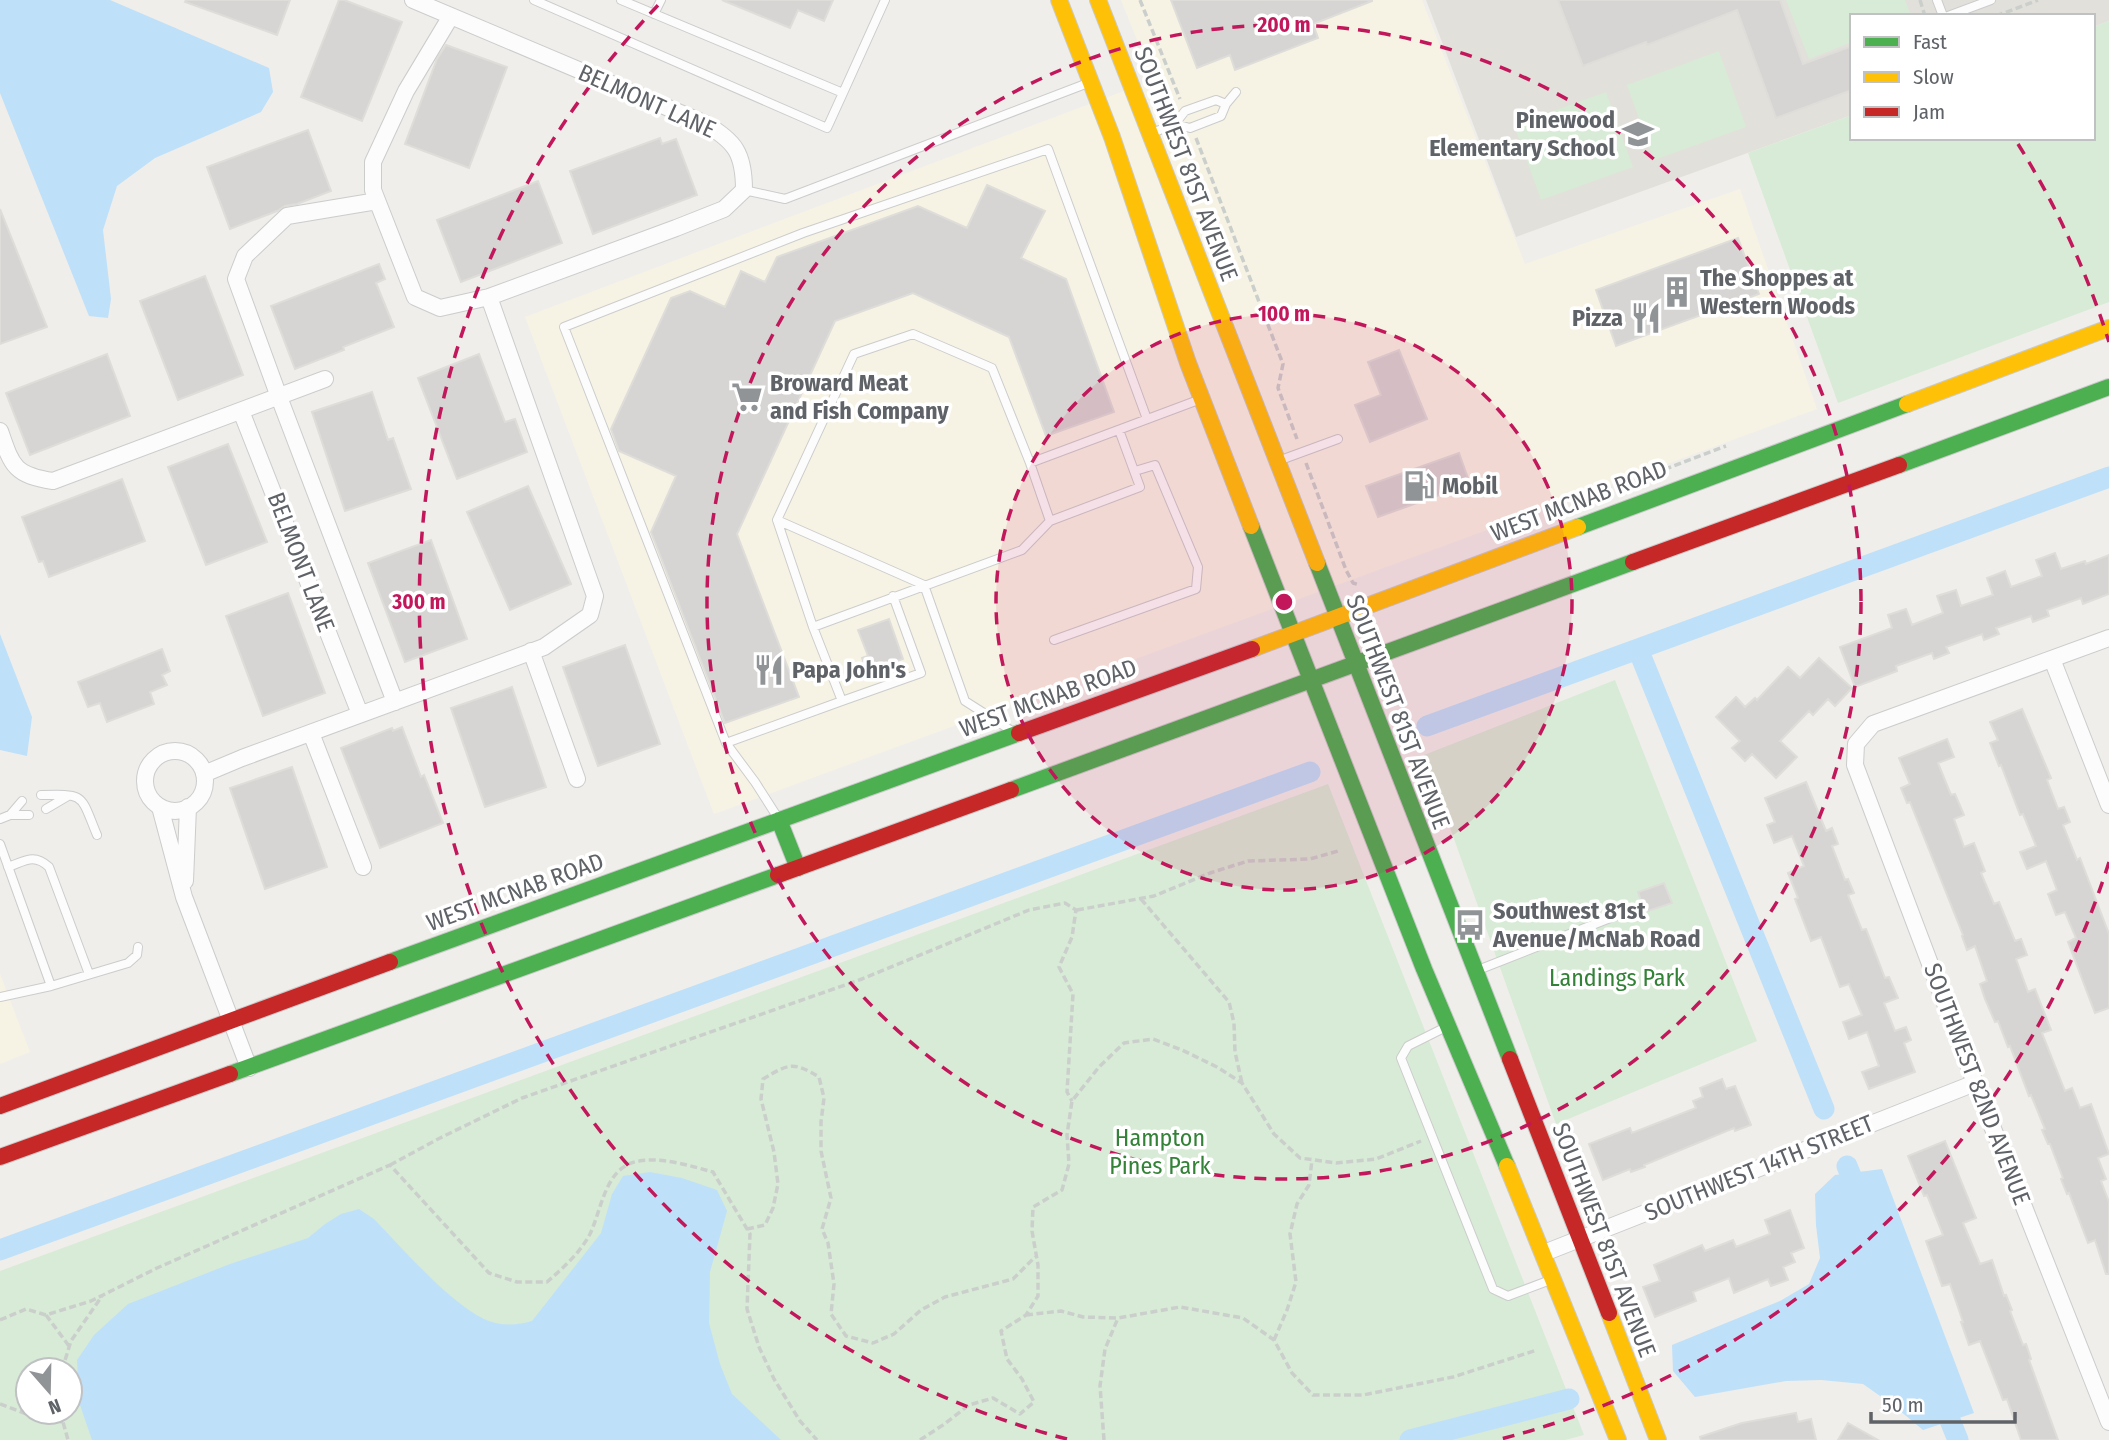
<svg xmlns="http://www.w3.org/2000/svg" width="2109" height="1440" viewBox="0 0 2109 1440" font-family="'Fira Sans Condensed',sans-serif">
<rect width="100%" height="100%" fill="#efeeea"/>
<path fill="#f7f3e4" d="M1121,0H1422L1525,264L1740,189L1817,409L714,814L525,317L1153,80Z
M0,974L30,1052L0,1064Z"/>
<path fill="#e2e0da" d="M1426,0H2109V21L2093,27V16H1852V115L1516,237Z"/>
<path fill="#d8ebd6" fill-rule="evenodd" d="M1786,0H1905L1911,16H1852V42L1809,59Z
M2109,21V302L1838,403L1748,153L1852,115V138H2093V27Z
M1719,51L1746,127L1654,160L1627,85Z
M1606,92L1633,167L1541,200L1514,125Z
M1615,680L1757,1041L1556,1124L1424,755Z
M1328,784L1584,1435L1565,1440H0V1271ZM28,1370H70V1412H28Z"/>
<path fill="#bfe0f9" d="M0,0H110L269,68L273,92L261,112L155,158L117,186L103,230L111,299L108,318L89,316L0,93Z
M0,634L32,717L27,756L0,750Z
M1882,1169L1974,1413L1923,1430L1893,1405L1863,1384L1821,1380L1786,1381L1695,1397L1673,1371L1672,1345L1780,1301L1809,1284L1820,1258L1816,1225L1815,1194L1835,1175Z
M650,1172L682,1178L717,1190L727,1211L710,1272L709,1323L720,1364L732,1394L781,1440H92L79,1402L77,1360L94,1335L128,1304L230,1264L308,1238L325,1224L341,1214L359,1209L374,1219C403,1249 448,1301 484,1319C499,1326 516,1326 532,1321L601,1233L612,1194L623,1176Z"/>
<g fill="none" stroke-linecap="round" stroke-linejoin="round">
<path stroke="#bfe0f9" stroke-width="21" d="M1638,649L1824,1109
M1427,726L2109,477
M1847,1166L1860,1198
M0,1250L1310,772
M1940,1396L1958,1440
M1410,1440L1569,1399"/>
</g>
<path fill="#d6d5d3" stroke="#deddd9" stroke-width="2" d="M186,0H290L277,35L185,2Z
M339,0H344L402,22L362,121L301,97Z
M722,0H833L824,21L798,10L790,28Z
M1171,0H1372V1L1313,24L1318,38L1235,70L1230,55L1197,68Z
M1558,0H1780L1803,64L1852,46V90L1776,118L1737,10L1647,45L1646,42L1583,66Z
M446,45L507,67L469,168L405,144L437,59Z
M308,130L331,191L297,204L285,206L277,211L230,229L207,167Z
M660,138L662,144L676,139L697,195L593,234L570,171Z
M538,181L562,243L461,282L437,220Z
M987,185L1045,211L1021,258L1066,279L1114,412L1046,436L1009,337L913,293L835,321L737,534L799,697L725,723L651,532L676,476L619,451L611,429L671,298L690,291L725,307L741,271L765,282L777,257L918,206L967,228Z
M0,209L47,327L0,344Z
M1738,238L1759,294L1616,346L1596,290Z
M379,264L385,279L376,283L394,327L343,347L344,350L295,369L271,306Z
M205,276L243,375L178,400L140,301Z
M1399,350L1427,419L1370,442L1355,405L1381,395L1368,362Z
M107,354L130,416L30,455L6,393Z
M479,354L505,422L515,419L527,452L457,479L418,378Z
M372,392L388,440L393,438L411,489L345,511L312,412Z
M228,444L267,542L206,565L168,467Z
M1459,453L1470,484L1378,517L1366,486Z
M122,479L145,541L49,577L43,561L39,562L22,517Z
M528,486L571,584L510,610L467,512Z
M431,540L467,639L405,662L368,563Z
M2055,553L2061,569L2085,561L2086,564L2109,555V594L2083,604L2081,598L2047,610L2049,616L2033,622L2031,616L1996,628L1999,634L1984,640L1982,634L1946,647L1949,653L1934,659L1932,653L1896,666L1897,671L1855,687L1840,647L1892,628L1888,615L1906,609L1912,625L1943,613L1937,596L1956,590L1961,606L1993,595L1987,578L2005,571L2011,587L2042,576L2036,560Z
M288,593L325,693L263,716L226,616Z
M889,619L903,659L867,672L862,658L868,656L858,630Z
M625,645L660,744L598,766L563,667Z
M162,649L170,671L162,675L167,685L150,692L154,704L107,722L100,703L88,707L78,682Z
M1819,658L1852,688L1835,706L1828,699L1813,715L1809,711L1780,741L1797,757L1776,778L1752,754L1745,761L1732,748L1740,741L1716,717L1736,697L1745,707L1755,698L1757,700L1788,667L1800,678Z
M512,687L546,787L485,807L451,708Z
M2022,709L2051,778L2047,780L2058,809L2064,807L2070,822L2063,825L2077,860L2080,858L2109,934V1008L2095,1013L2068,942L2076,938L2065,912L2056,915L2048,894L2057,890L2046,861L2027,869L2020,852L2036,846L2023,814L2020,815L2001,765L1999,766L1990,743L1998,740L1990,722Z
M402,727L421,777L424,775L443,823L380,848L341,748L392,728L393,731Z
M1947,739L1954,757L1938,763L1951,795L1955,794L1964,815L1954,819L1964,847L1974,843L1985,871L1981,873L1994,904L1999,902L2015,941L2021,939L2027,955L2016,959L2028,992L2035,989L2051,1030L2042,1033L2065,1091L2072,1088L2080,1108L2091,1104L2109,1154L2098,1158L2106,1179L2101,1181L2109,1202V1274H2106L2095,1240L2088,1243L2069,1193L2067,1194L2061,1179L2063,1178L2050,1144H2048L2042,1130L2045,1129L2031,1095L2029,1096L2010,1046L2008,1047L1998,1021L1995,1022L1985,999L1980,984L1987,981L1975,946L1967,950L1962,936L1963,935L1910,802L1907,803L1901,788L1910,784L1899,758Z
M292,767L327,867L265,889L230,788Z
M1806,782L1826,831L1832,828L1838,844L1832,846L1845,880L1848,879L1854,893L1848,895L1862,930L1866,929L1885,978L1889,977L1898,998L1884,1003L1895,1031L1906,1027L1911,1040L1904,1043L1915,1072L1869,1089L1862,1072L1879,1066L1867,1032L1849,1039L1843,1022L1862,1015L1849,984L1840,987L1821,937L1811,941L1795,899L1798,898L1788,873L1804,866L1792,836L1774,843L1767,825L1775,822L1765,798Z
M1664,883L1672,903L1645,912L1638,892Z
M1722,1079L1726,1089L1735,1086L1751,1125L1735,1131L1734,1128L1644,1165L1645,1167L1631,1172L1630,1169L1603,1180L1589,1144L1630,1128L1632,1133L1696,1108L1693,1101L1703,1097L1700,1088Z
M1945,1141L1976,1218L1963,1223L1980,1264L1992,1260L2004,1296L2006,1295L2012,1310L2010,1311L2023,1345L2026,1344L2031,1359L2029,1360L2058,1440H2021L2007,1399L2003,1400L1980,1341L1969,1345L1961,1322H1963L1950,1284L1942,1286L1926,1241L1943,1235L1927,1195L1924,1196L1908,1156Z
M1790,1210L1804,1248L1791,1253L1795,1262L1783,1267L1788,1280L1771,1286L1768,1279L1734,1293L1729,1278L1693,1292L1696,1301L1655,1317L1643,1287L1660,1281L1654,1265L1702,1245L1705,1251L1733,1240L1736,1247L1770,1234L1765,1220Z
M1796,1413L1798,1422L1811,1419L1816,1440H1701L1700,1437L1742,1423Z
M1848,1423L1878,1440H1838Z"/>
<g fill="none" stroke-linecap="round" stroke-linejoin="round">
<defs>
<path id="lane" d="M534,0L827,128L843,93
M621,0L843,93L885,0
M1937,0L1943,16
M654,14L661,0
M1948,16L1991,0
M1175,124L1190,128L1221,116L1226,104L1236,92
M1152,133L1175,124L1185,111L1216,100L1226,104
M744,190L785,199L1088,83
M1278,461L1338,439
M1030,463L1201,399
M777,520L924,585L965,701L1012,731
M813,627L1022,550L1050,521L1140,487L1119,430
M1054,640L1196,589L1198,567L1155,465L1135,471
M842,701L921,673L893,596
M726,743L842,701L813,627L777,520L854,354L913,334L992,368L1030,463L1050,521
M41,795C86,794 80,794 97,835
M46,809L68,796
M10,815L22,801
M778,818L755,782L726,743L564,327L803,233L1048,149L1147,419
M0,819L10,815H29
M0,844L51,986L0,997
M8,867C25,861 34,853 49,867L89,974
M1478,970L1628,911
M51,986L128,963L137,955L138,947
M1448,1026L1408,1046L1401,1058L1493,1289L1508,1296L1553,1279"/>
<path id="street" d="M413,0L704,123C735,141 744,153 744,190L724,209L676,228L489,297L440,308L415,297L373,190V162L406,91L451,16
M377,201L287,216L245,256L236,279L279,397L395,702
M241,411L360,714
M0,431C12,466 14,475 53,481L325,379
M2109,638L1873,724L1856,744L1855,765L1975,1083L2109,1422
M531,651L577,779
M2052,659L2109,805
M311,733L363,867
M145 781a30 30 0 1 1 60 0a30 30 0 1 1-60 0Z
M204,774L242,758L544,647L590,615L595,596L489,297
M160,807L184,897L249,1068
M185,881L188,807
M1544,1253L1975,1083"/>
<path id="fast" d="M1899,465L2109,387
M1251,526L1424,969L1507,1166
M1578,527L1907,404
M1317,563L1510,1059
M1011,790L1633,562
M779,820L798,868
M390,962L1019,733
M230,1074L778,875"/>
<path id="slow" d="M1059,0L1112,137L1188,363L1251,526
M1098,0L1317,563
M1907,404L2109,328
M1252,649L1578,527
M1507,1166L1618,1440
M1609,1313L1658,1440"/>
<path id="jam" d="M1633,562L1899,465
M1019,733L1252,649
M778,875L1011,790
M1510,1059L1609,1313
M0,1106L390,962
M0,1157L230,1074"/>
</defs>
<use href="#lane" stroke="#cbcccc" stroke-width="10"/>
<use href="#street" stroke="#cbcccc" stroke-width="18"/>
<use href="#fast" stroke="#cacacb" stroke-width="18"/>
<use href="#slow" stroke="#cacacb" stroke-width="18"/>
<use href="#jam" stroke="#cacacb" stroke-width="18"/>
<path stroke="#cacfcc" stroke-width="3.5" stroke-dasharray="7 3.5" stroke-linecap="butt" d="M1140,0L1180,99
M1920,0L1925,16
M1996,16L2038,0
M1196,138L1283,364L1278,388L1297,439
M1306,463L1346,570L1353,583L1360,585
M1586,499L1726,446
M1141,899L1229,1002L1234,1023L1235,1052L1242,1083
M1077,910L1154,896L1210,873L1248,861L1310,859L1338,851
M390,1165L440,1138L522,1098L862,979L1029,910L1065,903L1076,910L1072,937L1059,967L1073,994L1067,1092L1072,1101
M747,1229L765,1225L773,1208L778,1184L774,1152L761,1099L763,1079C788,1064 793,1061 819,1077L824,1098L821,1122V1151L831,1198L822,1229L828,1243L834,1284L831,1314L846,1336L873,1343L894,1334L921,1310L945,1297L1013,1279L1036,1256
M46,1315L69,1346
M1026,1315L1061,1311L1083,1317L1118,1318L1180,1307L1243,1318L1274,1340L1292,1373L1313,1395H1363L1453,1377L1537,1350
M0,1320L26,1309L46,1315L91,1301L157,1268L390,1165L489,1273L517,1282H547C563,1268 580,1253 590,1234C602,1209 605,1166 639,1161C662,1157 691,1166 713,1172L750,1234L747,1309L759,1347L774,1379L800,1421L817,1440
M1274,1340L1287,1310L1296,1282L1290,1234L1297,1204L1309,1185L1312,1160
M62,1370L71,1341L102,1296
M0,1404L29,1415L63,1422
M62,1412L63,1422L68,1440
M920,1440L943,1425L969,1405L993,1398L1020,1414L1034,1402L1022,1379L1007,1359L1001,1331L1026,1315L1038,1296V1265L1032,1231L1033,1207L1062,1190L1069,1164L1067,1135L1072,1101L1099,1067L1124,1043L1153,1039L1182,1050L1217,1067L1242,1083L1274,1134L1300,1158L1336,1163L1376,1159L1421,1141
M1104,1440L1100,1386L1105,1349L1118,1318"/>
<use href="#lane" stroke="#fdfcfc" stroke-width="8"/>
<use href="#street" stroke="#fdfcfc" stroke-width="16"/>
<use href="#fast" stroke="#4caf50" stroke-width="16"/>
<use href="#slow" stroke="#ffc107" stroke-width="16"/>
<use href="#jam" stroke="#c62828" stroke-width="16"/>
</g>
<circle cx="1284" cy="602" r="288" fill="#c2185b" fill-opacity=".12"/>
<g fill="none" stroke="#c2185b" stroke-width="3.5" stroke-dasharray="12 9">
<circle cx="1284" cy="602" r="288"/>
<circle cx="1284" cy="602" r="577"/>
<path d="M2109 862A865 865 0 0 1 1501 1439M1067 1439A865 865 0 0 1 662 1M2018 144A865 865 0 0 1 2109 342"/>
</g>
<defs>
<symbol id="school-bare" viewBox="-9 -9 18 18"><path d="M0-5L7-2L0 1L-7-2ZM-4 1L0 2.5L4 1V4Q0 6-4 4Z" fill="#919496" stroke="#fff" stroke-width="2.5" paint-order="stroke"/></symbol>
<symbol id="building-bare" viewBox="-9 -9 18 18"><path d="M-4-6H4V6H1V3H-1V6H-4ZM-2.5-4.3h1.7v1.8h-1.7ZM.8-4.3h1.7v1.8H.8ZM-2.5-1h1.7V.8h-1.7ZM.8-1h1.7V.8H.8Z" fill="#919496" stroke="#fff" stroke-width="2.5" paint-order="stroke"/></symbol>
<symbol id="restaurant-bare" viewBox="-9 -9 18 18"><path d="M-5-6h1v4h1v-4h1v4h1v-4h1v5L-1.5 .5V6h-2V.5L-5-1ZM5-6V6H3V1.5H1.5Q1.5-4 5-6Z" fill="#919496" stroke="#fff" stroke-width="2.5" paint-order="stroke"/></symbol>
<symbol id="supermarket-bare" viewBox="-9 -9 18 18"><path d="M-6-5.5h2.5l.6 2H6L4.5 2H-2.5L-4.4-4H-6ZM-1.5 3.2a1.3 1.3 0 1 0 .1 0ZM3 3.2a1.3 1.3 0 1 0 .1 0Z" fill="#919496" stroke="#fff" stroke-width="2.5" paint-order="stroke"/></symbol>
<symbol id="fuel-bare" viewBox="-9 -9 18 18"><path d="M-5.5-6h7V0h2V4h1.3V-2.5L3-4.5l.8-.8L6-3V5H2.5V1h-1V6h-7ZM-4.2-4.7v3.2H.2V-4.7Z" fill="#919496" stroke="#fff" stroke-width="2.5" paint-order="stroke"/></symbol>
<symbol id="bus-bare" viewBox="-9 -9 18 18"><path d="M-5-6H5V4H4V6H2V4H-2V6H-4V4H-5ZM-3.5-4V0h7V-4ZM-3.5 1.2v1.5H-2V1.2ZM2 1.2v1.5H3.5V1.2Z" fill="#919496" stroke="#fff" stroke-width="2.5" paint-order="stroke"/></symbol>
</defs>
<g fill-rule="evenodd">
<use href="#school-bare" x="1616" y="112" width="44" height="44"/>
<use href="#building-bare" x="1655" y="270" width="44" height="44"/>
<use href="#restaurant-bare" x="1624" y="296" width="44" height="44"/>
<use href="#supermarket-bare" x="725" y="375" width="44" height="44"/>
<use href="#fuel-bare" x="1397" y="464" width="44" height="44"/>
<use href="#restaurant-bare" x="747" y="648" width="44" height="44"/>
<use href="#bus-bare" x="1448" y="903" width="44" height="44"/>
</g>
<g text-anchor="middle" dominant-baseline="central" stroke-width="7" stroke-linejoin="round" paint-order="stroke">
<g font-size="24" fill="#5f6368" stroke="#fff">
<text transform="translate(647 101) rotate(24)">BELMONT LANE</text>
<text transform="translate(1186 164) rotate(69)">SOUTHWEST 81ST AVENUE</text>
<text transform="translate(1579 501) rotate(-21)">WEST MCNAB ROAD</text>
<text transform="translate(301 562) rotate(69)">BELMONT LANE</text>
<text transform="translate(1048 698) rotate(-20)">WEST MCNAB ROAD</text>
<text transform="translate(1398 712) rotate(69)">SOUTHWEST 81ST AVENUE</text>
<text transform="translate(515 892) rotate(-20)">WEST MCNAB ROAD</text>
<text transform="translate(1977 1084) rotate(69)">SOUTHWEST 82ND AVENUE</text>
<text transform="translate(1759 1168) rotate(-22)">SOUTHWEST 14TH STREET</text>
<text transform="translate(1604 1240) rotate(69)">SOUTHWEST 81ST AVENUE</text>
</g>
<g font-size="24" font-weight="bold" fill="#5f6368" stroke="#fff" text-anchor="start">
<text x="1615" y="120" text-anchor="end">Pinewood<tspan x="1615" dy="28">Elementary School</tspan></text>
<text x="1700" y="278">The Shoppes at<tspan x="1700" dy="28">Western Woods</tspan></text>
<text x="1623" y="318" text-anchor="end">Pizza</text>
<text x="770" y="383">Broward Meat<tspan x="770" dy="28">and Fish Company</tspan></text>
<text x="1442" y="486">Mobil</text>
<text x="792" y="670">Papa John's</text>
<text x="1493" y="911">Southwest 81st<tspan x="1493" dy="28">Avenue/McNab Road</tspan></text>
</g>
<g font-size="24" fill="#348238" stroke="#fff">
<text x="1617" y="978">Landings Park</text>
<text x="1160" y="1138">Hampton<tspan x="1160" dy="28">Pines Park</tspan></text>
</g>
</g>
<circle cx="1284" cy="602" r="10" fill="#c2185b" stroke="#fff" stroke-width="3.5"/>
<g font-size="21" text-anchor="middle" font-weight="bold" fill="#c2185b" stroke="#fff" stroke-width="7" stroke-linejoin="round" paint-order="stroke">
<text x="1284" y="32">200 m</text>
<text x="1284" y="321">100 m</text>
<text x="419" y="609">300 m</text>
</g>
<rect x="1850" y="14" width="245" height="126" fill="#ffffff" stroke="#bfc1c3" stroke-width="2"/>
<rect x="1864" y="37" width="35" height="10" fill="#4caf50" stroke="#bfc1c3" stroke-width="2"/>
<text x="1913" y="49" font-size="21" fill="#5f6368">Fast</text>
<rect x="1864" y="72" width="35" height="10" fill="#ffc107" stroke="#bfc1c3" stroke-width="2"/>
<text x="1913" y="84" font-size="21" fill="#5f6368">Slow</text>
<rect x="1864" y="107" width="35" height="10" fill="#c62828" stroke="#bfc1c3" stroke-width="2"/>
<text x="1913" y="119" font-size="21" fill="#5f6368">Jam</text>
<g transform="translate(49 1391) rotate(160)"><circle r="33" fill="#ffffff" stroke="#bfc1c3" stroke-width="2"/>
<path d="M0-5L12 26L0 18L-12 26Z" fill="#919496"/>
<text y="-10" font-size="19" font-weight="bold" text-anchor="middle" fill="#5f6368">N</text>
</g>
<path d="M1871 1412v10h144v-10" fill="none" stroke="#5f6368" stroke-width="3.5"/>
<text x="1882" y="1412" font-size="21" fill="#5f6368" stroke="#ffffff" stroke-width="5" paint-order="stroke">50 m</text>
</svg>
